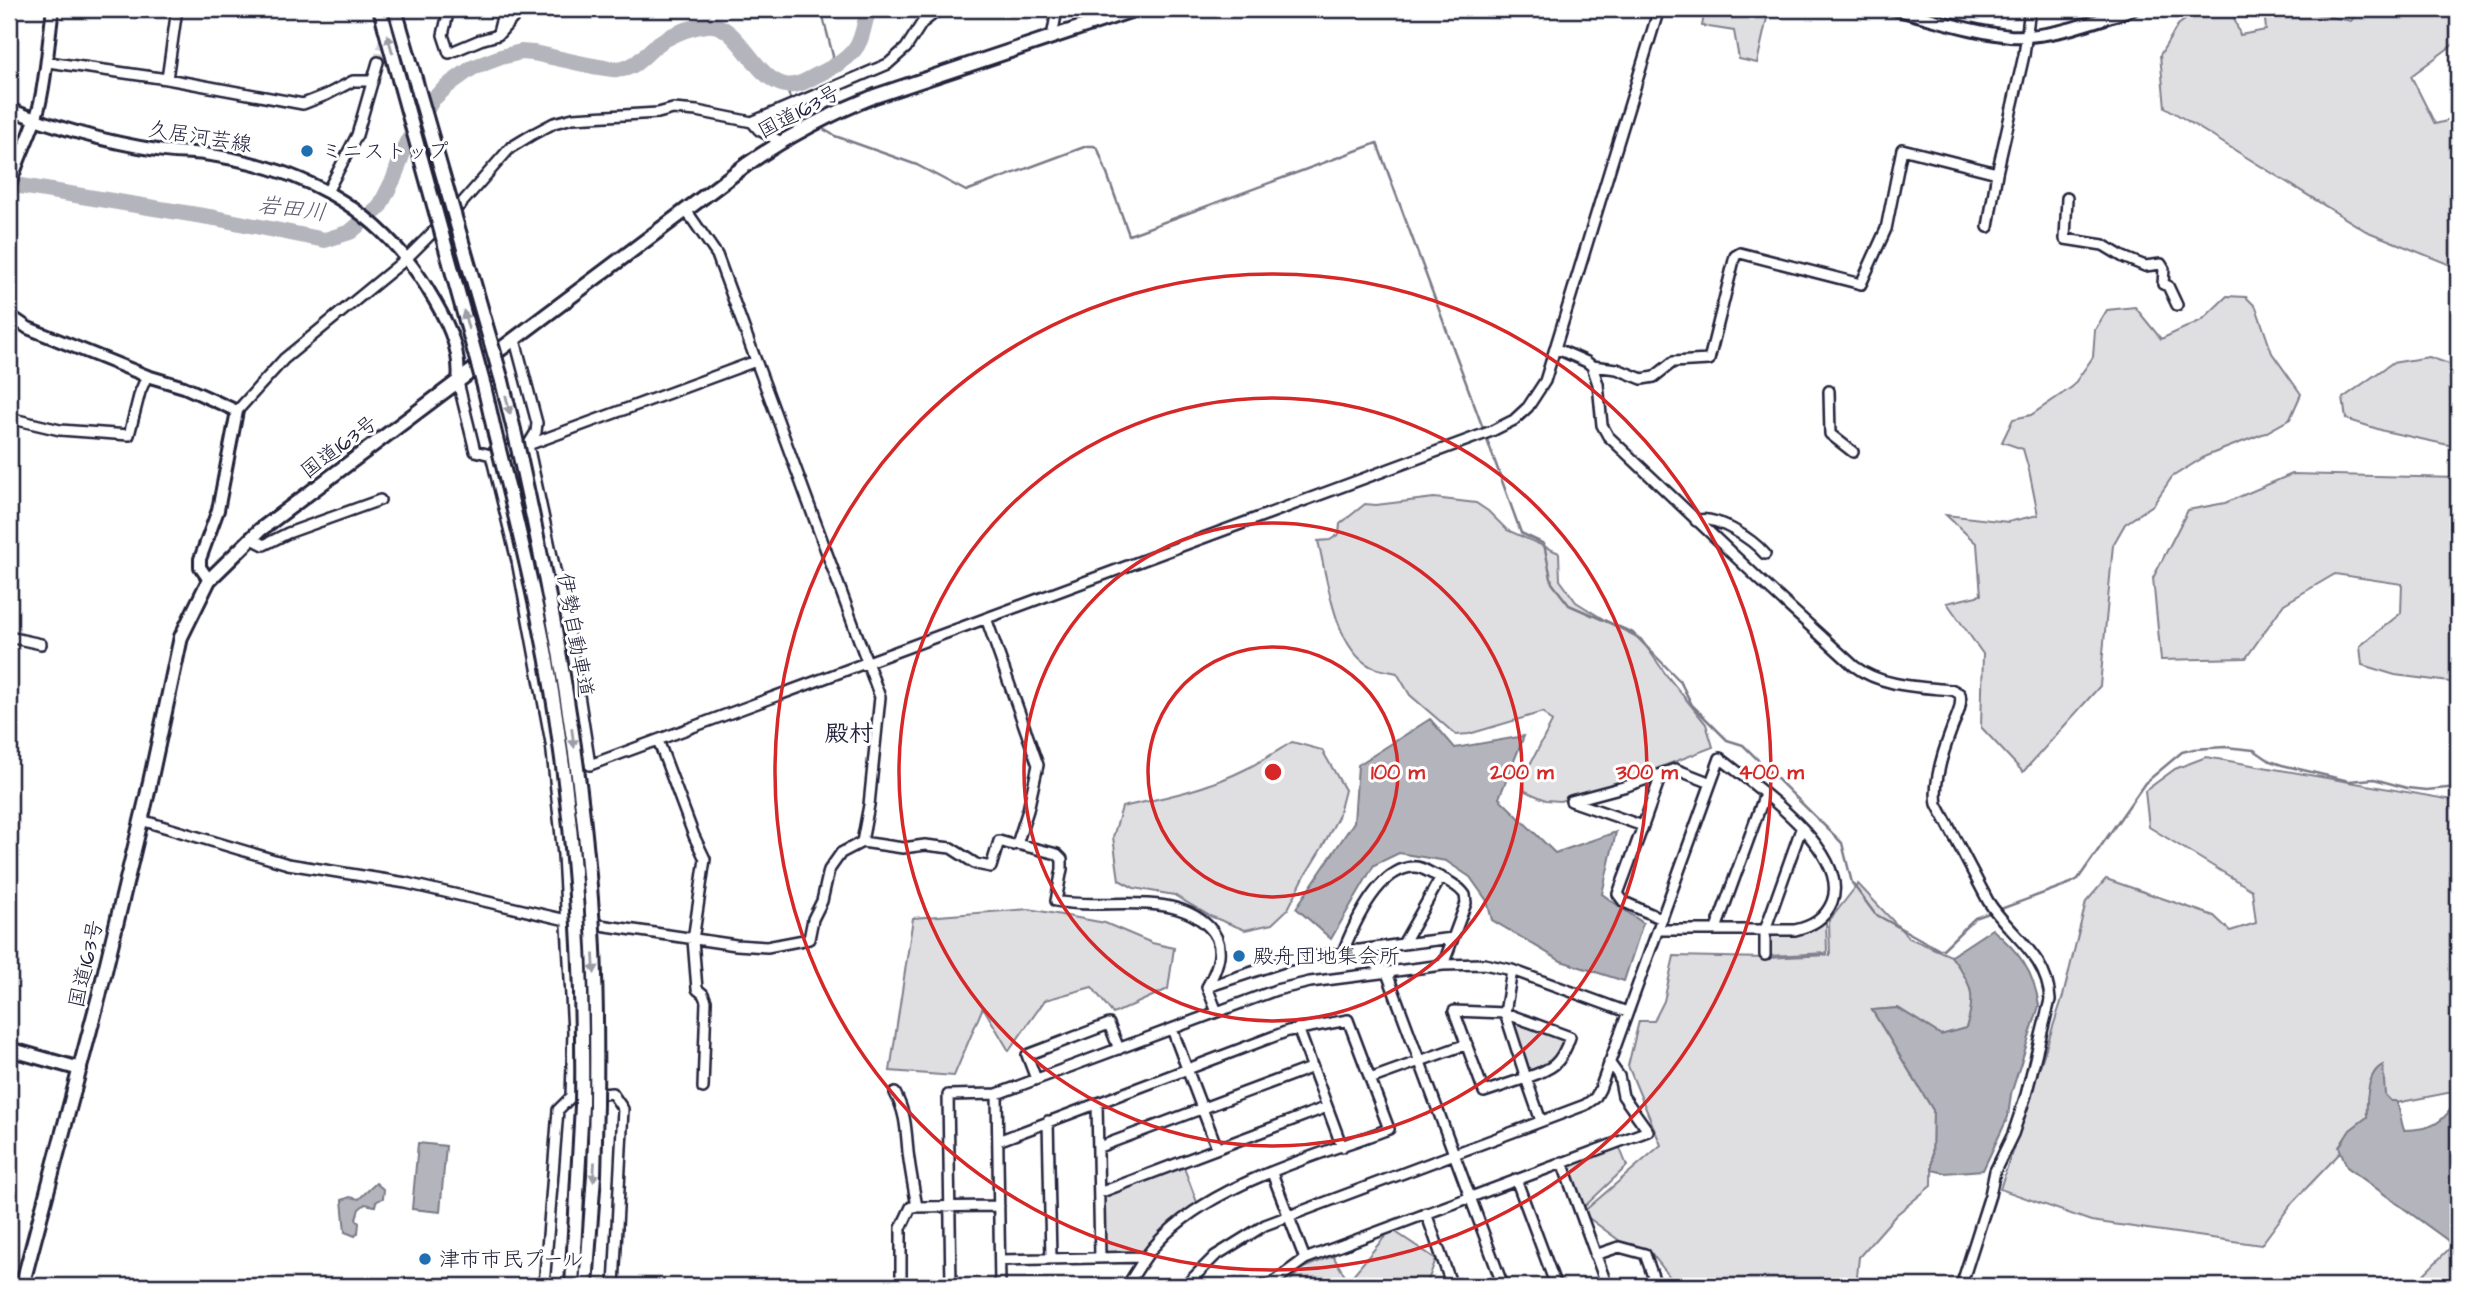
<svg xmlns="http://www.w3.org/2000/svg" width="2467" height="1295" viewBox="0 0 2467 1295" font-family="'Architects Daughter','Klee One',sans-serif">
<rect width="100%" height="100%" fill="#fff"/>
<filter id="ink" filterUnits="userSpaceOnUse"><feTurbulence type="fractalNoise" baseFrequency=".0143" numOctaves="2"/><feDisplacementMap in="SourceGraphic" scale="14" xChannelSelector="R" yChannelSelector="G"/><feConvolveMatrix kernelMatrix="1 2 1 2 8 2 1 2 1" color-interpolation-filters="sRGB"/></filter>
<g filter="url(#ink)">
<path fill="#dfdfe2" stroke="#80808e" stroke-width="2" d="M1717,9H1769L1757,63L1739,59L1734,31L1702,26L1704,15Z
M2200,9H2231L2240,35L2266,30L2264,9H2310L2316,14L2351,21L2361,9H2458V41L2411,76L2435,124L2458,118V268L2366,231L2165,107L2160,55L2178,25Z
M2227,296L2246,297L2256,307L2272,353L2301,394L2290,419L2265,433L2206,456L2172,477L2153,505L2125,524L2113,545L2100,686L2023,772L1981,727L1983,654L1947,603L1981,595L1977,544L1946,515L2008,522L2038,515L2029,470L2023,449L2002,442L2013,419L2031,415L2072,387L2093,357L2095,330L2107,310L2135,307L2161,339L2202,320Z
M2429,357L2458,367V447L2384,431L2346,419L2343,398L2392,363Z
M2292,474L2458,478V683L2395,675L2362,665L2360,646L2401,613L2402,584L2335,574L2284,604L2246,658L2161,660L2153,578L2188,510L2225,503Z
M1434,498L1476,503L1488,511L1507,530L1559,553L1560,580L1576,602L1611,624L1641,639L1667,676L1706,724L1713,747L1619,783L1560,801L1546,800L1525,791L1523,778L1552,722L1543,712L1469,734L1456,735L1410,695L1397,673C1389,671 1377,670 1370,666C1334,647 1327,576 1318,541L1330,540L1339,534L1340,524L1365,504L1376,505Z
M1292,742L1322,750L1345,790L1338,817L1323,846L1304,877L1288,909L1272,924L1245,930L1210,916L1174,895L1134,888L1119,880L1113,837L1122,807C1164,798 1207,789 1246,769C1262,761 1277,751 1292,742Z
M2206,757L2458,801V1091L2386,1105L2293,1202L2261,1245L2091,1221L2000,1189L2063,996L2086,902L2106,879L2214,916L2230,931L2256,923L2252,890L2149,827L2145,791L2175,769Z
M1858,884L1909,938L1951,956L1967,978L1974,1003L1966,1028L1941,1035L1898,1008L1872,1010L1933,1110L1932,1185L1896,1215L1859,1257L1856,1286H1666L1673,1281L1649,1250L1620,1241L1582,1213L1661,1145L1628,1066L1639,1021H1654L1664,1001L1674,956L1767,958L1830,955L1829,921Z
M1029,909L1105,923L1152,943L1174,948L1168,989L1113,1014L1092,987L1045,1000L1009,1051L983,1007L954,1076L890,1071L913,918Z
M1826,920L1827,953L1768,956V936L1770,934C1790,933 1811,934 1826,920Z
M1513,1020L1563,1039L1565,1041L1554,1061L1531,1073L1528,1071Z
M1619,1146L1627,1166L1582,1209L1569,1164Z
M1183,1165L1198,1205L1168,1227L1143,1252L1106,1253L1104,1250L1102,1199L1105,1196Z
M1391,1229L1436,1259L1426,1286H1285L1303,1268L1333,1256L1348,1281Z
M2458,1237V1286H2412L2455,1243Z"/>
<path fill="#b4b4bc" stroke="#7a7a88" stroke-width="2" d="M1430,719L1455,748L1524,736L1499,798L1555,853L1616,832L1602,894L1643,923L1624,981L1561,961L1492,920L1487,901L1470,877L1446,861L1399,853L1374,865L1331,939L1296,908L1354,822L1358,765Z
M1992,929C2018,951 2034,970 2039,1006L2011,1094L2008,1117L1983,1170L1945,1173L1932,1170L1933,1110L1872,1010L1898,1008L1941,1035L1966,1028C1977,993 1971,984 1951,956Z
M2383,1065L2385,1095L2391,1101H2396C2401,1110 2400,1120 2404,1130C2432,1130 2444,1123 2458,1098V1237L2455,1243L2450,1242L2347,1167L2339,1147L2350,1130L2367,1117C2366,1101 2367,1072 2383,1065Z
M418,1143L446,1146L440,1212L412,1209Z
M376,1183L384,1190L383,1198L376,1202L375,1206L365,1204L359,1209L356,1219L359,1223L358,1233L355,1236L345,1232L342,1200L350,1197L359,1199Z"/>
<g fill="none" stroke-linecap="round" stroke-linejoin="round">
<path stroke="#7a7a88" stroke-width="2.5" d="M821,9L833,56L832,68
M787,85C787,100 799,111 810,120
M818,126L835,136L917,165L966,191L1087,146H1094L1098,149L1129,235L1377,143L1484,431
M1486,437L1521,533L1544,544L1552,583L1569,605L1633,633L1680,681L1692,705L1727,740L1743,745L1842,843L1852,883L1875,914L1938,949H1943L1975,918L1992,912
M1998,910L2071,883L2078,879L2145,783L2182,752L2194,749L2225,747L2254,750L2270,761L2282,765L2349,781L2374,779L2407,788L2426,790L2458,787"/>
<path stroke="#b4b4bc" stroke-width="16" d="M9,184L215,218L325,240L350,232L379,208L394,178L406,144L433,99L451,83L472,68L501,57L521,52L533,53C550,56 610,72 623,69C636,66 643,57 653,48C666,36 690,27 707,25C738,21 754,79 785,85C796,87 806,81 815,76C832,68 853,58 860,40C864,30 865,19 869,9"/>
<path stroke="#d3d3d8" stroke-width="9" stroke-dasharray="9 4.5" stroke-linecap="butt" d="M378,62L391,9"/>
<defs>
<path id="minor" d="M449,9L443,35L449,53L480,40L498,35L521,9
M498,33L504,9
M1052,37L1056,15
M48,62L167,79L303,104L326,95L353,81H373
M167,79L177,9
M752,122L759,130L781,142
M327,192L357,135L378,62
M2067,198L2065,239L2103,245L2123,257L2145,266L2161,264L2164,269L2163,284L2168,286L2177,305
M686,210L717,255L880,697L869,805L862,842
M1988,227L1997,173L2024,55L2030,9
M515,340L537,423L536,432L528,445L571,644L590,765L1492,431L1514,420L1528,407L1545,381L1659,9
M1555,348L1587,362L1592,366L1617,369L1642,379L1654,377L1673,362L1709,360L1735,256L1740,253L1861,284L1886,229L1902,149L1997,173
M1592,366L1598,384L1602,425L1608,436L1760,580L1854,666C1882,687 1920,687 1953,690L1960,694C1963,707 1955,719 1951,731C1943,752 1933,782 1937,804L1988,901C2009,935 2048,955 2050,1000L2026,1095L2013,1134L1995,1171L1990,1195L1961,1286
M458,382L475,451L491,455L528,445L756,361
M1829,391L1830,434L1853,452
M237,411L284,359L406,259L461,204L510,148L533,134L554,123L573,118L658,113L673,109L697,111L752,122L888,64L906,48L922,23L940,9
M9,418L60,430L129,435L140,392L147,376
M491,455L517,561L551,743L563,855L573,1032L571,1097
M1696,521C1714,513 1753,540 1765,554
M250,538L264,545L288,533L380,500
M986,618L1038,765L1028,810L1017,844
M9,637L41,644
M658,740L694,836L705,859L693,940L697,989L703,994L706,1001L703,1088
M141,820L288,864L406,883L566,920L736,945L767,947L809,939L813,919L822,901L829,870L841,853L862,842L903,848L925,845L951,848L976,864L991,867L999,841L1013,845L1017,844L1057,854L1062,859V869L1056,901C1102,911 1172,889 1209,927C1227,945 1218,968 1207,987
M1643,826L1661,775
M1662,919L1624,902L1618,894L1643,826L1571,801L1627,786L1675,769L1711,783
M1716,929L1765,794
M1403,944L1453,938
M1357,950L1387,973L1503,1286
M1343,952C1354,924 1378,869 1413,867C1420,866 1427,871 1433,874C1444,879 1458,885 1465,895L1466,903L1443,965
M1765,955V930L1801,829
M1207,987L1289,960L1403,944L1441,877
M1207,987L1217,1012
M1505,1013L1526,1078L1484,1092L1454,1011L1505,1013L1512,970
M1505,1013L1570,1037C1561,1065 1552,1069 1526,1078L1541,1121
M1298,1028L1342,1147
M1172,1029L1217,1148
M1036,1079L1027,1055L1109,1024L1119,1049
M1370,1079L1467,1044
M895,1093C906,1113 906,1130 908,1152C910,1170 914,1189 917,1207
M997,1094L1000,1286
M1097,1103L1100,1258
M1048,1121L1051,1258
M998,1141L1288,1031L1348,1020L1389,1129C1317,1156 1210,1184 1158,1242C1145,1255 1137,1271 1127,1286
M1099,1147L1313,1067
M1562,1162L1607,1286
M1272,1173L1305,1259
M1516,1179L1556,1286
M1099,1193L1327,1107
M1426,1213L1452,1286
M1595,1255L1619,1247L1645,1254L1656,1285L1653,1286
M1000,1260L1145,1257
M544,1286L558,1110L571,1097L612,1093L623,1109L614,1286
M901,1286V1228L911,1207L999,1206
M951,1286L948,1095L997,1094L1276,990L1310,982L1443,965L1484,964L1512,970L1627,1012
M1185,1286L1215,1256L1265,1225L1585,1105L1595,1098L1600,1089L1720,758C1754,785 1851,852 1832,902C1825,919 1812,926 1795,930H1658
M1268,1286L1305,1259L1648,1131L1623,1096L1619,1076L1609,1062"/>
<path id="major" d="M1893,9C1932,18 1970,32 2010,36C2050,39 2095,21 2133,9
M9,109C56,128 107,142 157,150C172,153 188,152 204,154C299,167 376,205 427,288C445,317 462,348 458,382
M9,190C16,161 32,134 39,107C47,74 48,42 53,9
M9,315L28,328L147,376L184,387L237,411L218,510L200,559V567L209,580"/>
<path id="highway" d="M380,9L399,79
M395,9L414,75
M502,381L514,430
M484,386L495,434
M9,1049L80,1069
M22,1286L99,996L147,796L181,637L209,580L260,530L746,165C786,137 830,114 875,96L1136,9
M572,1286L582,1105
M586,1286L594,1175L596,1104"/>
</defs>
<use href="#minor" stroke="#22223b" stroke-width="14"/>
<use href="#major" stroke="#22223b" stroke-width="16"/>
<use href="#highway" stroke="#22223b" stroke-width="18"/>
<use href="#minor" stroke="#fff" stroke-width="9"/>
<use href="#major" stroke="#fff" stroke-width="10"/>
<use href="#highway" stroke="#fff" stroke-width="12"/>
<defs>
<path id="highway-bridge" d="M414,75L502,381
M399,79L484,386
M514,430C548,581 577,732 590,886C596,958 597,1031 596,1104
M495,434C514,509 533,585 547,661C573,808 584,956 582,1105"/>
</defs>
<use href="#highway-bridge" stroke="#22223b" stroke-width="18" stroke-linecap="butt"/>
<use href="#highway-bridge" stroke="#fff" stroke-width="12"/>
</g>
<defs><path id="oneway-solid" d="M-6-.8H1V-3.2L6.5 0L1 3.2V.8H-6Z" transform="scale(1.75)"/></defs>
<g fill="#9c9ca7">
<use href="#oneway-solid" transform="translate(390 44) rotate(-106)"/>
<use href="#oneway-solid" transform="translate(466 320) rotate(-105)"/>
<use href="#oneway-solid" transform="translate(508 405) rotate(77)"/>
<use href="#oneway-solid" transform="translate(573 738) rotate(82)"/>
<use href="#oneway-solid" transform="translate(594 964) rotate(87)"/>
<use href="#oneway-solid" transform="translate(594 1172) rotate(93)"/>
</g>
</g>
<g fill="none" stroke="#d62828" stroke-width="3.5">
<circle cx="1273" cy="772" r="125"/>
<circle cx="1273" cy="772" r="249"/>
<circle cx="1273" cy="772" r="374"/>
<circle cx="1273" cy="772" r="498"/>
</g>
<g fill="#1f6fb2" stroke="#fff" stroke-width="2.5">
<circle cx="307" cy="151" r="7"/>
<circle cx="1239" cy="956" r="7"/>
<circle cx="425" cy="1259" r="7"/>
</g>
<g text-anchor="middle" dominant-baseline="central" stroke-width="6" stroke-linejoin="round" paint-order="stroke">
<g font-size="21" fill="#22223b" stroke="#fff">
<text transform="translate(799 112) rotate(-28)">国道163号</text>
<text transform="translate(200 137) rotate(9)">久居河芸線</text>
<text transform="translate(339 447) rotate(-37)">国道163号</text>
<text transform="translate(575 635) rotate(80)">伊勢自動車道</text>
<text transform="translate(86 964) rotate(-77)">国道163号</text>
</g>
<g font-size="21" fill="#22223b" stroke="#fff" text-anchor="start">
<text x="321" y="151">ミニストップ</text>
<text x="1253" y="956">殿舟団地集会所</text>
<text x="439" y="1259">津市市民プール</text>
</g>
<g font-size="23" font-style="italic" fill="#5c5c6f" stroke="#fff">
<text transform="translate(292 209) rotate(7)">岩田川</text>
</g>
<g font-size="24" font-weight="bold" fill="#22223b" stroke="#fff">
<text x="849" y="734">殿村</text>
</g>
</g>
<circle cx="1273" cy="772" r="10" fill="#d62828" stroke="#fff" stroke-width="3.5"/>
<g font-size="21" text-anchor="middle" font-weight="bold" fill="#d62828" stroke="#fff" stroke-width="6" stroke-linejoin="round" paint-order="stroke">
<text x="1398" y="779">100 m</text>
<text x="1522" y="779">200 m</text>
<text x="1647" y="779">300 m</text>
<text x="1771" y="779">400 m</text>
</g>
<rect width="2467" height="1295" fill="none" stroke="#fff" stroke-width="35"/>
<rect x="18" y="18" width="2432" height="1260" fill="none" stroke="#22223b" stroke-width="2.5" filter="url(#ink)"/>
</svg>
